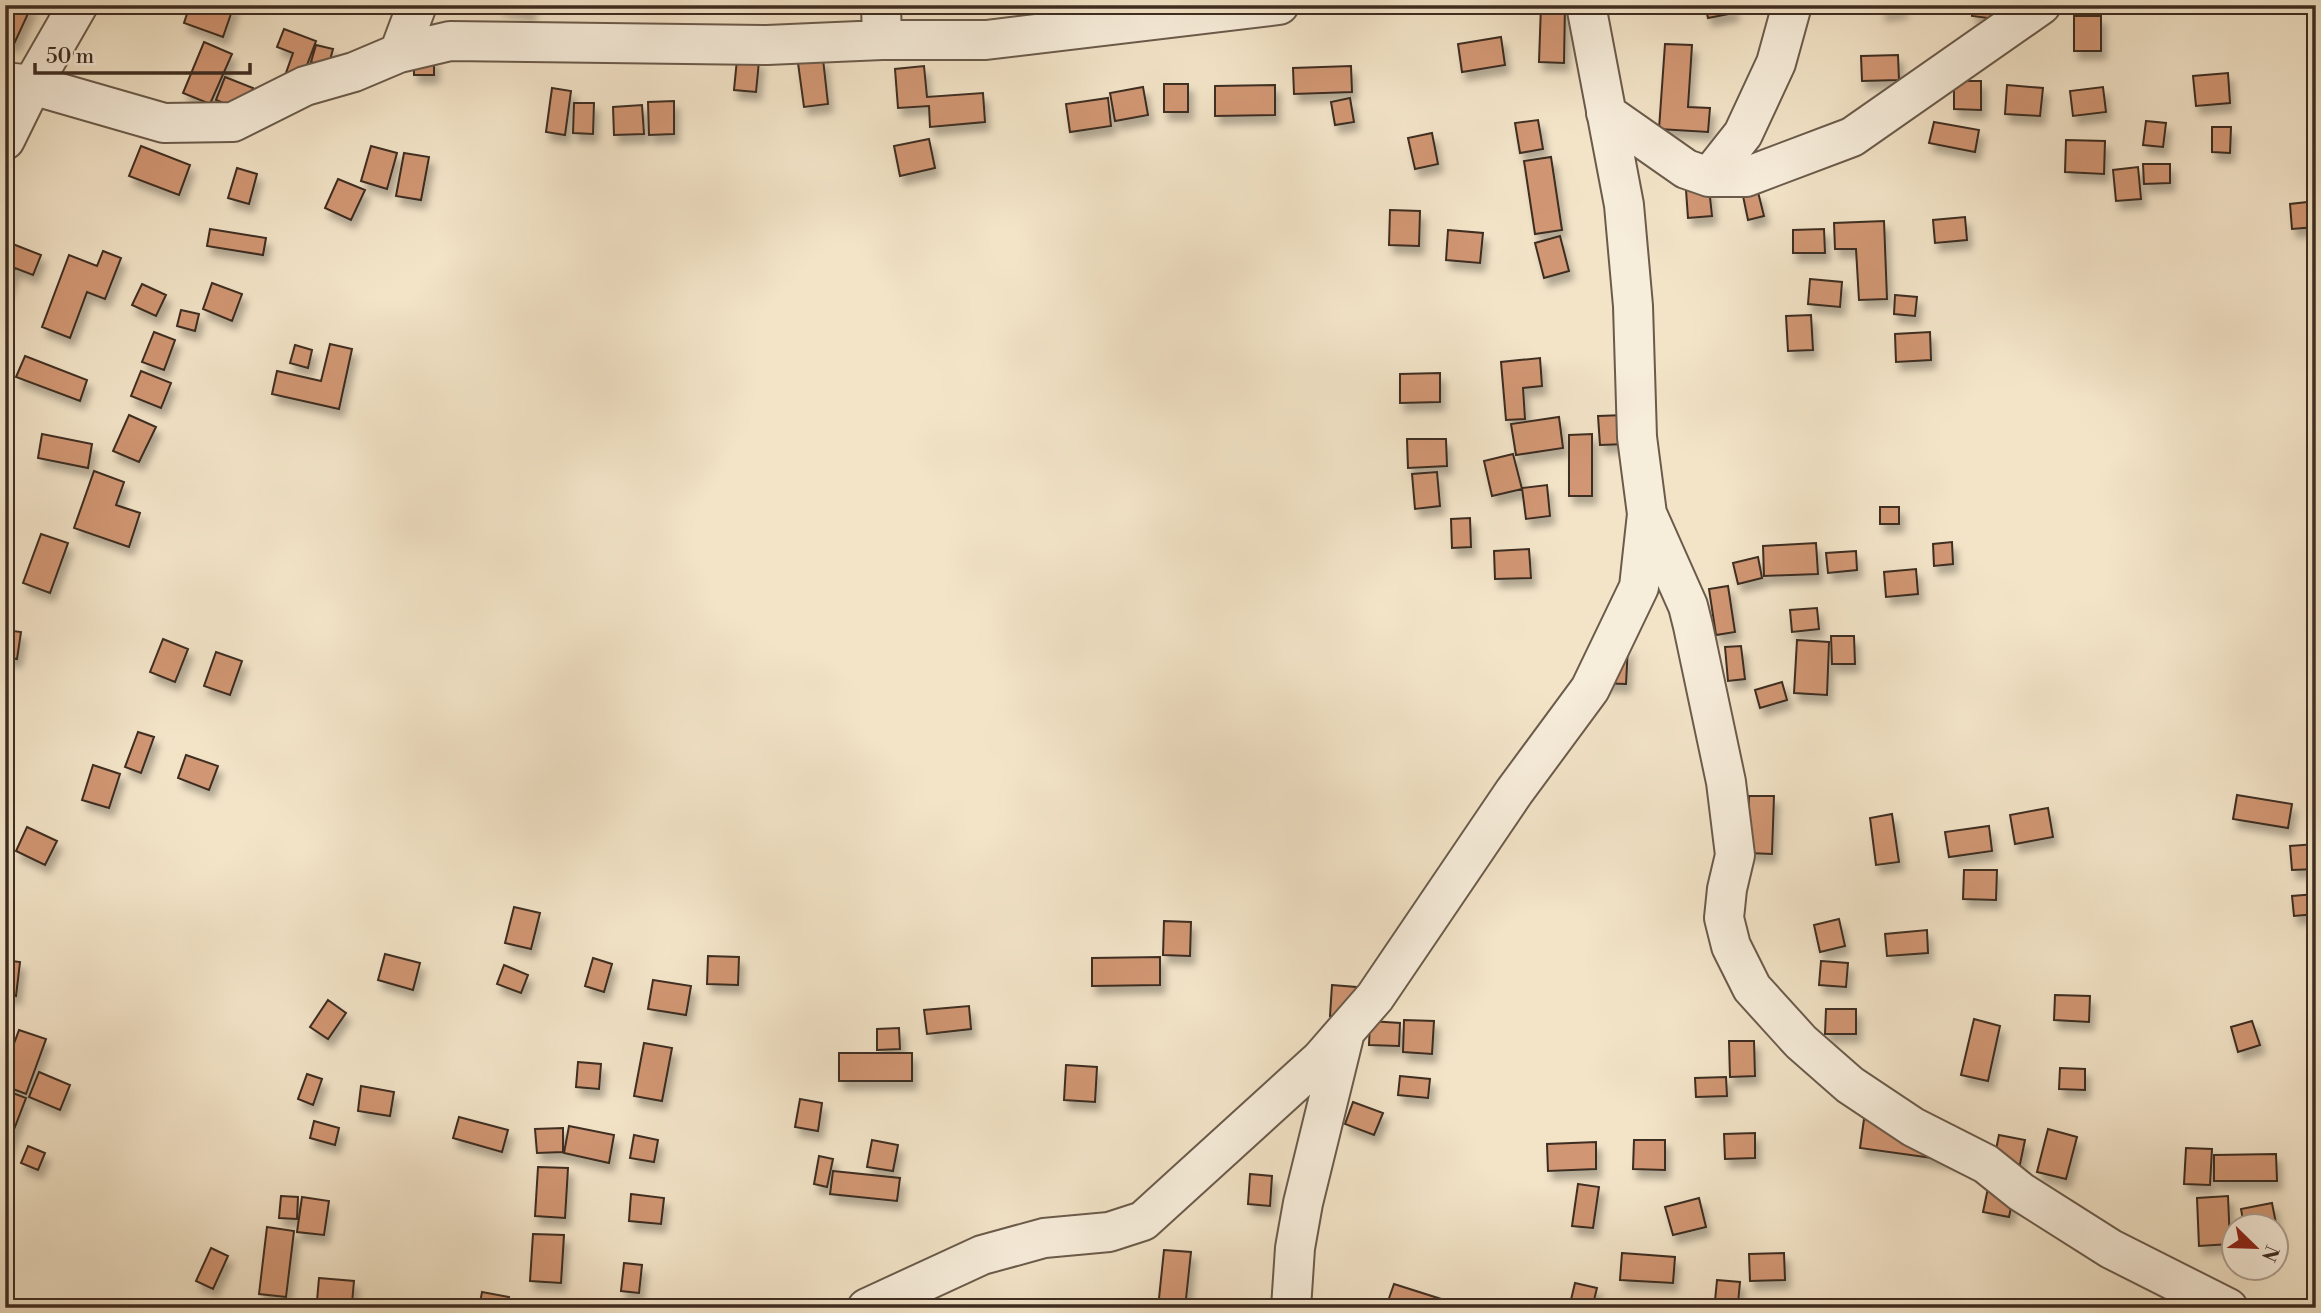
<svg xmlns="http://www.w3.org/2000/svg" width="2321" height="1313" viewBox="0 0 2321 1313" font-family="'Libre Bodoni',serif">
<defs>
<filter id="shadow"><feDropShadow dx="4.5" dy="8" stdDeviation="3.5" flood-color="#0004"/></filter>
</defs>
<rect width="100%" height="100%" fill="#f3e4c8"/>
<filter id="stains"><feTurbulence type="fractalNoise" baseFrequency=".00286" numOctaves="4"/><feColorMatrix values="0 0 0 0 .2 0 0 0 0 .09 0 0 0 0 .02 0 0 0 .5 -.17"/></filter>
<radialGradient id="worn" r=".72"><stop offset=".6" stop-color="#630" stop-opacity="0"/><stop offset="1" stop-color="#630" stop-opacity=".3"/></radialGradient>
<path fill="#d19673" stroke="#3e2d21" stroke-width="2" filter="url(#shadow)" d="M8,5H32L14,44L5,40V11Z
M190,5H234L223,37L184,23Z
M499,5H532L530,13L499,7Z
M1541,5H1565L1564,63L1539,62Z
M1705,5H1733L1734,13L1708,18Z
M1881,5H1902L1903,10L1882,13Z
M1973,5H2005L2003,20L1972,16Z
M2074,16H2101V51H2074Z
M284,29L316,41L298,89L282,84L293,53L277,47Z
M1501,37L1505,65L1462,72L1458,44Z
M204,42L232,54L210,104L183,93Z
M1665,44L1692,45L1688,107L1710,108L1708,132L1659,129Z
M316,45L333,49L328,67L311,62Z
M1898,55L1899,80L1862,81L1861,56Z
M434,59V75H414V60Z
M737,59L759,61L756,92L734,90Z
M823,59L828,104L804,107L798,63Z
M924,66L927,97L983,93L985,122L930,127L929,106L898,108L895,69Z
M1351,66L1352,92L1294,94L1293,68Z
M2228,73L2230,103L2196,106L2193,76Z
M225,77L253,88L244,111L216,100Z
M1954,81H1981V110L1954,109Z
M1164,84H1188V112H1164Z
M1275,85V115L1215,116V86Z
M2007,85L2043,88L2040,116L2005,114Z
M1143,87L1148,115L1115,121L1110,93Z
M2103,87L2106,112L2073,116L2070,91Z
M552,88L571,91L565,135L546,132Z
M1108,98L1111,126L1070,132L1066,104Z
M1350,98L1354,122L1335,125L1331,102Z
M674,101V134L649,135L648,102Z
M574,103H594L593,134L573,133Z
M642,105L644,134L614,135L613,107Z
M1538,120L1543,149L1520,153L1515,123Z
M2146,121L2166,123L2163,147L2143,145Z
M1934,122L1979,130L1975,152L1929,143Z
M2212,127H2231L2230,153L2212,152Z
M1432,133L1438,164L1415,169L1408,138Z
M929,139L935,168L900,176L894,146Z
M2066,140L2105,141L2104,174L2065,172Z
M141,146L190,165L179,195L129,176Z
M371,146L397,153L387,189L361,181Z
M404,153L429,157L421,200L396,196Z
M1551,157L1562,230L1535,234L1524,161Z
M2143,164H2170V183L2144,184Z
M2138,167L2141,199L2116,201L2113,170Z
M237,168L257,174L249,204L228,198Z
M338,179L365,190L351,220L325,208Z
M1709,188L1712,216L1688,218L1686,190Z
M1758,192L1764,216L1748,220L1743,196Z
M2316,201V227L2292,229L2290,204Z
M1390,210L1420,211L1419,246L1389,245Z
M1965,217L1967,240L1935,243L1933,220Z
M1884,221L1887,299L1859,300L1856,249H1835L1834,223Z
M210,229L266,238L263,255L207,246Z
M1824,229L1825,253H1793V230Z
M1448,230L1483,233L1480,263L1446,260Z
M1560,236L1569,271L1544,278L1535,243Z
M5,241L41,255L33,275L15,268L6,292Z
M103,251L121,258L105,299L87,292L70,338L42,327L69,255L97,266Z
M1810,279L1842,282L1840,307L1808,304Z
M212,283L242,294L232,321L203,309Z
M142,284L166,295L156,316L132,305Z
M1895,295L1917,297L1915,316L1894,314Z
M181,310L199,314L195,331L177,326Z
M1811,315L1813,350L1788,351L1786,316Z
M154,332L175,340L164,370L142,362Z
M1930,332L1931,360L1896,362L1895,334Z
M330,344L352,349L339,409L272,394L277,371L321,381Z
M295,345L312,350L308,368L290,363Z
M25,356L87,380L80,401L16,377Z
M1540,358L1542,386L1523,388L1525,419L1506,420L1501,362Z
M141,371L171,383L161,408L131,396Z
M1440,373V402L1400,403V374Z
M129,415L156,427L139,462L113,451Z
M1625,415L1627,444L1600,445L1598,416Z
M1559,417L1563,448L1516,455L1511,424Z
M42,434L92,444L88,468L38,458Z
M1592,434V496H1569V435Z
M1407,439H1446L1447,466L1408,468Z
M1513,454L1522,489L1492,496L1484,461Z
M94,471L124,482L116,505L140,513L129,547L74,528Z
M1437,472L1440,506L1415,509L1412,474Z
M1547,485L1550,516L1526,519L1522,488Z
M1880,507H1899V524H1880Z
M1470,518L1471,547L1452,548L1451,519Z
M41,534L68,543L50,593L23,583Z
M1952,542L1953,564L1934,566L1933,544Z
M1816,543L1818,574L1764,576L1763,546Z
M1529,549L1531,578L1495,579L1494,551Z
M1856,551L1857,570L1828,573L1826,553Z
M1758,557L1762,578L1738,584L1733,563Z
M1916,569L1918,594L1886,597L1884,572Z
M1728,586L1735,632L1716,635L1709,589Z
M1817,608L1819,629L1792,632L1790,610Z
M5,630L21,632L17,659L5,657Z
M1831,636H1854L1855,664H1832Z
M163,639L188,649L175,682L150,672Z
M1797,640L1829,642L1827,695L1794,693Z
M1628,646L1626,684L1598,683Z
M1741,646L1745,679L1728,681L1725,647Z
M216,652L242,661L230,695L204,686Z
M1782,682L1787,700L1760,708L1755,690Z
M138,732L154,737L141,773L125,767Z
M186,755L218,766L209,790L178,778Z
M93,765L120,774L109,808L82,800Z
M2237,795L2292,804L2288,828L2233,819Z
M1749,796H1774L1772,854L1748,853Z
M2048,808L2053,837L2015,844L2010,815Z
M1892,814L1899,862L1876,865L1870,818Z
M1989,826L1992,851L1949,857L1945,832Z
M27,827L57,841L45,865L16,851Z
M2316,844V869L2292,870L2290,846Z
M1964,870H1997L1996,900L1963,899Z
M2316,894V914L2294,916L2292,896Z
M514,907L540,913L531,949L505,943Z
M1839,919L1845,946L1820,952L1814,925Z
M1164,921L1191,922L1190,956L1163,955Z
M1927,930L1928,953L1887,956L1885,934Z
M385,954L420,963L413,990L378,980Z
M708,956L739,957L738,985L707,984Z
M1160,957V985L1092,986V958Z
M593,958L612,964L604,992L585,986Z
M5,960L20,962L16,996L5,994Z
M1821,961L1848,963L1846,987L1819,985Z
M504,965L528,975L521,993L497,984Z
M653,980L691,986L686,1015L648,1009Z
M1332,985L1356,987L1354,1017L1330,1016Z
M2055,995L2090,996L2089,1022L2054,1020Z
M328,1000L346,1013L328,1039L310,1027Z
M969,1006L971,1029L927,1034L924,1010Z
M1826,1009H1856V1034H1825Z
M1974,1019L2000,1026L1988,1081L1961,1075Z
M1404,1020L1434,1021L1432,1054L1403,1052Z
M1370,1021L1400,1023L1399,1046L1369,1045Z
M2252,1021L2260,1045L2238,1052L2231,1027Z
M899,1028L900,1049L877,1050V1029Z
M19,1030L46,1039L26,1094L5,1086V1068Z
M1729,1041H1754L1755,1076L1730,1077Z
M644,1043L672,1048L662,1101L634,1096Z
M839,1053H912V1081H839Z
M578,1062L601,1064L599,1089L576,1087Z
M1066,1065L1097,1067L1095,1102L1064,1100Z
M2060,1068L2085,1069V1090L2059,1089Z
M39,1072L70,1085L60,1110L29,1097Z
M307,1074L322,1079L313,1105L298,1099Z
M1400,1076L1430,1079L1428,1098L1398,1095Z
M1726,1077L1727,1096L1696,1097L1695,1078Z
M361,1086L394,1092L390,1116L358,1111Z
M5,1090L26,1098L5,1153Z
M800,1099L822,1103L818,1131L795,1127Z
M1353,1102L1383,1113L1374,1135L1345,1124Z
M459,1117L508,1130L502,1152L453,1138Z
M1864,1119L1958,1133L1954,1161L1860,1148Z
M314,1121L339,1128L335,1145L310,1138Z
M569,1126L614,1135L609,1163L564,1153Z
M563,1128V1152L537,1153L535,1129Z
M2048,1129L2077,1137L2066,1179L2037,1172Z
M1755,1133V1158L1725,1159L1724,1134Z
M634,1135L658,1140L654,1162L630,1158Z
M1999,1135L2025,1140L2009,1217L1983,1212Z
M872,1140L898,1145L893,1171L867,1167Z
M1634,1140H1665V1170L1633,1169Z
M1596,1142V1169L1548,1171L1547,1144Z
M28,1146L45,1153L38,1170L21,1163Z
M2186,1148L2212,1149L2210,1185L2184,1184Z
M2276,1154L2277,1181H2214V1155Z
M819,1156L833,1159L827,1187L814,1184Z
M538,1167L568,1168L565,1218L535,1216Z
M833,1171L900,1178L897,1201L830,1194Z
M1250,1174L1272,1176L1270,1206L1248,1204Z
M1578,1184L1599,1187L1593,1228L1572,1226Z
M631,1194L664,1198L661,1224L629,1221Z
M281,1196L298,1197L297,1219L279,1218Z
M2228,1196L2230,1244L2199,1246L2197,1198Z
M302,1197L329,1201L324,1235L297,1232Z
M1699,1198L1706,1227L1673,1235L1665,1207Z
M2272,1203L2280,1244L2276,1245V1226H2244L2241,1209Z
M267,1227L294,1231L286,1297L259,1294Z
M533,1234L564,1235L561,1283L530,1281Z
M211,1248L228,1256L213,1289L196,1281Z
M1164,1250L1191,1252L1185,1308H1158Z
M1622,1253L1675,1257L1673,1283L1620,1280Z
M1784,1253L1785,1280L1750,1281L1749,1254Z
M624,1263L642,1265L639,1293L621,1291Z
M319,1278L354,1281L352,1303L317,1301Z
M1717,1280L1740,1282L1738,1303L1715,1301Z
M1575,1283L1597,1288L1592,1308H1569Z
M1394,1284L1460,1305L1459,1308H1401L1387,1304Z
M482,1292L509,1297L507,1308H479Z"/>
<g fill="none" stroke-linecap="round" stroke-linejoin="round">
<defs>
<path id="minor" d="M881,5L882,40
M399,53L417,5
M5,82L32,85L164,123L233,122L305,86L354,72L399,53L450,41L767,45L882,40H986L1279,5
M1606,113L1686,169L1709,177H1746L1852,137L2041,5
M5,140L32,85L78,5
M1709,177L1743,134L1776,63L1792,5
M1648,516L1688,606L1693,626L1726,782L1735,855L1727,889L1724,918L1731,946L1752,988L1801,1042L1850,1085L1913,1127L1986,1164L2021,1192L2111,1249L2228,1308
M867,1308L982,1255L1044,1238L1109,1232L1143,1221L1321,1059L1375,997L1514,792L1590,689L1639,587L1647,514L1637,437L1633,306L1624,205L1586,5
M1291,1308L1295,1248L1303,1203L1344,1036"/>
</defs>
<use href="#minor" stroke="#6b5b4b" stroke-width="42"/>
<use href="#minor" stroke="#f7eddb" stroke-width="38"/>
</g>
<rect width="2321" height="1313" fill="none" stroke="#f3e4c8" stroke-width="28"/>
<rect x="7" y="7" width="2307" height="1299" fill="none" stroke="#3e2d21" stroke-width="3.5"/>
<rect x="14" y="14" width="2293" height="1285" fill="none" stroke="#3e2d21" stroke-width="2"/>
<g transform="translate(2255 1247) rotate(113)"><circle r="33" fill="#f7eddb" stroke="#ada091" stroke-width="2"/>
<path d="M0-5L12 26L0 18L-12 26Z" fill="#8f2418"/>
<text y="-10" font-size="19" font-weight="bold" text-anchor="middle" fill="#3e2d21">N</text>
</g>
<path d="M35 63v10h215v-10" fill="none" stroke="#3e2d21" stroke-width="3.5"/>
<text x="46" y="63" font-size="21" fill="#3e2d21" stroke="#f7eddb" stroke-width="5" paint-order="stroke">50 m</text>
<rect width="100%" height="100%" filter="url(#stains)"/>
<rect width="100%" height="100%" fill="url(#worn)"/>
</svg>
